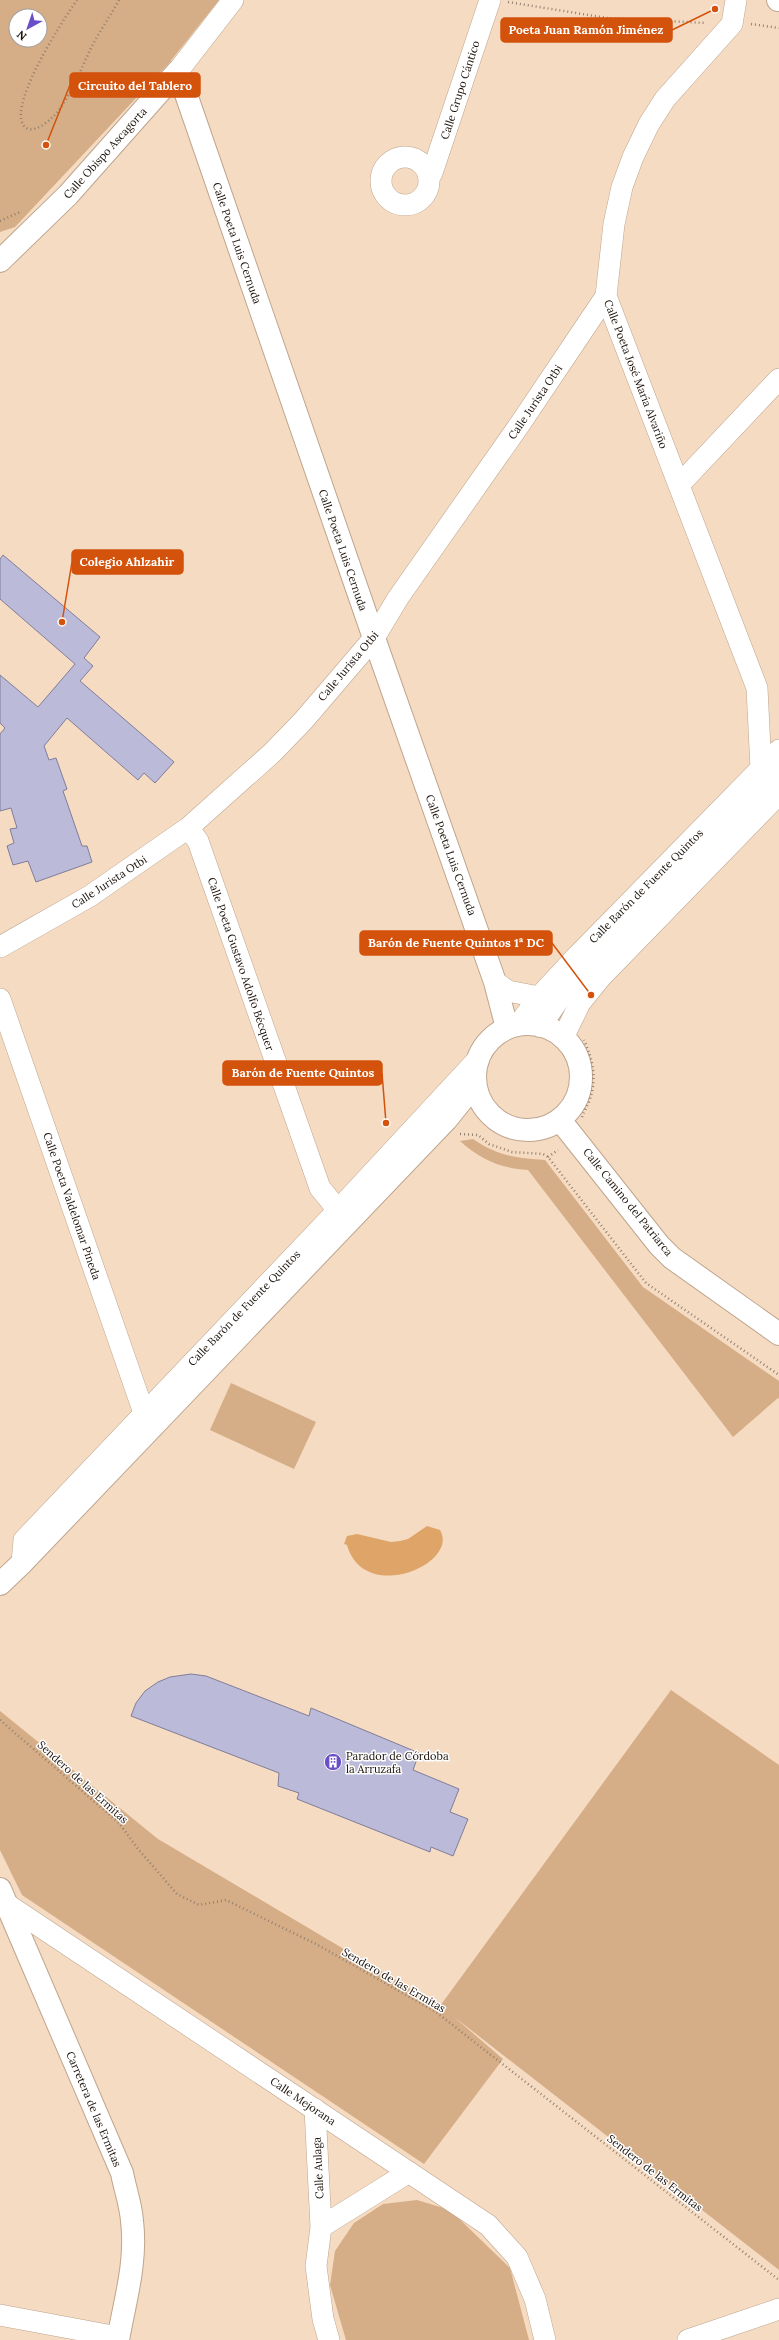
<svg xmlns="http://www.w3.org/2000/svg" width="779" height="2340" viewBox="0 0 779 2340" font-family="Lora,serif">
<rect width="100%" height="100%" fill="#f5dbc2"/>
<path fill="#d5ad86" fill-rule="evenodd" d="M0,0H219L169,63L15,227L0,232ZM16,16H40V40H16Z
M473,1139C498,1156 515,1158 545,1160L643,1287L779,1381V1399L778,1398L733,1437L528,1170C500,1168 481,1160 460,1141Z
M231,1383L316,1422L294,1469L210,1430Z
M671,1690L779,1765V2270L453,2016L503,2059L424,2164L22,1895L0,1850V1711L158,1839L440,2006Z
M417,2200L450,2210L510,2268L529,2340H346L330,2285L335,2251L354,2223L383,2204Z"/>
<path fill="#dea468" d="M427,1526L440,1530C460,1564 364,1605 347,1545L344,1544L347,1536L357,1534L391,1542L400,1541L408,1539Z"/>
<path fill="#bcbad9" stroke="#807d9a" d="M3,555L100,637L84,658L93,666L80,681L174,762L155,783L144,773L138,780L67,718L44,746L49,760L56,758L67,789L63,791L82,846H87L92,862L36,882L28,861L13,865L7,846L14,843L10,829L17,828L11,808L0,811V734L5,728L0,723V675L38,707L75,664L0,599V559Z
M191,1674L206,1676L309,1716L311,1708L419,1753L413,1770L459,1789L450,1812L468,1819L453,1856L431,1847L430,1852L297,1799L299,1793L278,1786L279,1773L131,1716L136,1703L145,1691L158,1682L170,1677Z"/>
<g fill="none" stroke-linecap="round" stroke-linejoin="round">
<defs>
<path id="minor" d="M736,0L732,24L665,99L649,124L633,157L622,187L614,224L606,296L757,688L761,769
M178,71L233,0
M381 181a24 24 0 1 1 48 0a24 24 0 1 1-48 0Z
M429,178L432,173L490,0
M679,485L779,379
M188,828L198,841L320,1188L338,1210
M0,947L90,896L188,828L272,753L303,721L374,638L398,598L520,424L606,296
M495,982L508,991L539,997
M0,999L144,1413
M518,1025L539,997L578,955L779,750
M563,1038L580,1003L601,977L779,794
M22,1563L24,1540L338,1210L479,1058
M8,1905L488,2225L517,2257L535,2299L545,2340
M315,2109L321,2227L316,2266L323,2319L329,2340
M321,2227L409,2172
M0,2315L118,2337
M688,2340L779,2309"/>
<path id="tertiary" d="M0,261L68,195L178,71L374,638L495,982L507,1028
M475 1077a53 53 0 1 1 106 0a53 53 0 1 1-106 0Z
M540,1026L560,997L779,768
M560,1120L659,1245L672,1258L779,1334
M0,1584L22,1563L446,1120L475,1084
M0,1889L122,2173C125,2189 131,2205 132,2221C137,2262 125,2300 118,2340"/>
<path id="secondary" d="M778,0H779"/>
</defs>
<use href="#minor" stroke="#bea58e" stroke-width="22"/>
<use href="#tertiary" stroke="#bea58e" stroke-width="24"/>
<use href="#secondary" stroke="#bea58e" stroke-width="24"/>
<path stroke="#938170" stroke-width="2.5" stroke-dasharray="1 3" stroke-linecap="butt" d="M77,0C63,20 0,116 28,129C38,131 47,122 54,116C72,95 81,68 93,44C101,29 111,15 119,0
M508,2L607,18L706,23
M751,24L779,28
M0,221L20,212
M582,1117C584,1111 588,1105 590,1099C597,1078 593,1060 584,1040
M460,1134L478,1135L489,1144L512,1152L543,1154L548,1157L646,1283L779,1375
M548,1157L558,1150
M0,1720L119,1823L138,1849L177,1894L199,1905L226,1900L316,1944L436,2012L779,2280"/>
<use href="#minor" stroke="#fff" stroke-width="21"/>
<use href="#tertiary" stroke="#fff" stroke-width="22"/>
<use href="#secondary" stroke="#fff" stroke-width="22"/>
</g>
<defs>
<symbol id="building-disc" viewBox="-11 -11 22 22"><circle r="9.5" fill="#6a4ec7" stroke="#fff"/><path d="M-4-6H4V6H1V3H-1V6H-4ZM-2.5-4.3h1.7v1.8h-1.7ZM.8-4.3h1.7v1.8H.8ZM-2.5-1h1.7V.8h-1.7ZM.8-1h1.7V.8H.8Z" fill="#fff"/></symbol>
</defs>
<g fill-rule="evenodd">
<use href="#building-disc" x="323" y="1752" width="20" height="20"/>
</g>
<g text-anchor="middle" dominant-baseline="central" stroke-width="3" stroke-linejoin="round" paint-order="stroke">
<g font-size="11" fill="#191008" stroke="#fff">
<text transform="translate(460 90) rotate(-72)">Calle Grupo Cántico</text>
<text transform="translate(105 153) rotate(-48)">Calle Obispo Ascagorta</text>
<text transform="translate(237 243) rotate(71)">Calle Poeta Luis Cernuda</text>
<text transform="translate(636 374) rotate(69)">Calle Poeta José María Alvariño</text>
<text transform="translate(535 402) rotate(-56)">Calle Jurista Otbi</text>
<text transform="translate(343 550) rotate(71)">Calle Poeta Luis Cernuda</text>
<text transform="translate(348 666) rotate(-50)">Calle Jurista Otbi</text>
<text transform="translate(451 855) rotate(70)">Calle Poeta Luis Cernuda</text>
<text transform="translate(109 882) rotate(-33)">Calle Jurista Otbi</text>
<text transform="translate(646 886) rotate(-45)">Calle Barón de Fuente Quintos</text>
<text transform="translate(241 964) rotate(71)">Calle Poeta Gustavo Adolfo Bécquer</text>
<text transform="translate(628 1202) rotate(51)">Calle Camino del Patriarca</text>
<text transform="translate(72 1206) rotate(71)">Calle Poeta Valdelomar Pineda</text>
<text transform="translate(244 1308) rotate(-46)">Calle Barón de Fuente Quintos</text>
<text transform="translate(83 1782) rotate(42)">Sendero de las Ermitas</text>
<text transform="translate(394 1980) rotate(30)">Sendero de las Ermitas</text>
<text transform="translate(303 2101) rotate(34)">Calle Mejorana</text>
<text transform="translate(94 2109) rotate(67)">Carretera de las Ermitas</text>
<text transform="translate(318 2168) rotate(-93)">Calle Aulaga</text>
<text transform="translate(655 2173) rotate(38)">Sendero de las Ermitas</text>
</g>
<g font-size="11" fill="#191008" stroke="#fff" text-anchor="start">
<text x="346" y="1756">Parador de Córdoba<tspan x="346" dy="13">la Arruzafa</tspan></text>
</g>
</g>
<path fill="none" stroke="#d3520c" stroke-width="1.5" d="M715 9L672 30M46 145L70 85M62 622L72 562M591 995L552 943M386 1123L382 1073"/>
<g fill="#d3520c" stroke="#fff" stroke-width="1.5">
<circle cx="715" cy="9" r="4"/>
<circle cx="46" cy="145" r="4"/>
<circle cx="62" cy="622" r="4"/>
<circle cx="591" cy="995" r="4"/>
<circle cx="386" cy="1123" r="4"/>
</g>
<g fill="#d3520c" stroke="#d3520c" stroke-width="1.5">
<rect x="501" y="18" width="171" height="24" rx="4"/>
<rect x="70" y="73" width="130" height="24" rx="4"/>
<rect x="72" y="550" width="111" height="24" rx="4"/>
<rect x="360" y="931" width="192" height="24" rx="4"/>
<rect x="223" y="1061" width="159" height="24" rx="4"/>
</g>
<g font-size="12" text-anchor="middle" font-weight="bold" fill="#fff">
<text x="586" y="34">Poeta Juan Ramón Jiménez</text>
<text x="135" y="90">Circuito del Tablero</text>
<text x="127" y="566">Colegio Ahlzahir</text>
<text x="456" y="947">Barón de Fuente Quintos 1ª DC</text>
<text x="303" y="1077">Barón de Fuente Quintos</text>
</g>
<g transform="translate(28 28) rotate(220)"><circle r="19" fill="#ffffff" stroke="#a39f9c"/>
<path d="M0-3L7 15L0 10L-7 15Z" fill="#6a4ec7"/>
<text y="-6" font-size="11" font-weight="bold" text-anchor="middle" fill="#191008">N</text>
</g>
</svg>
